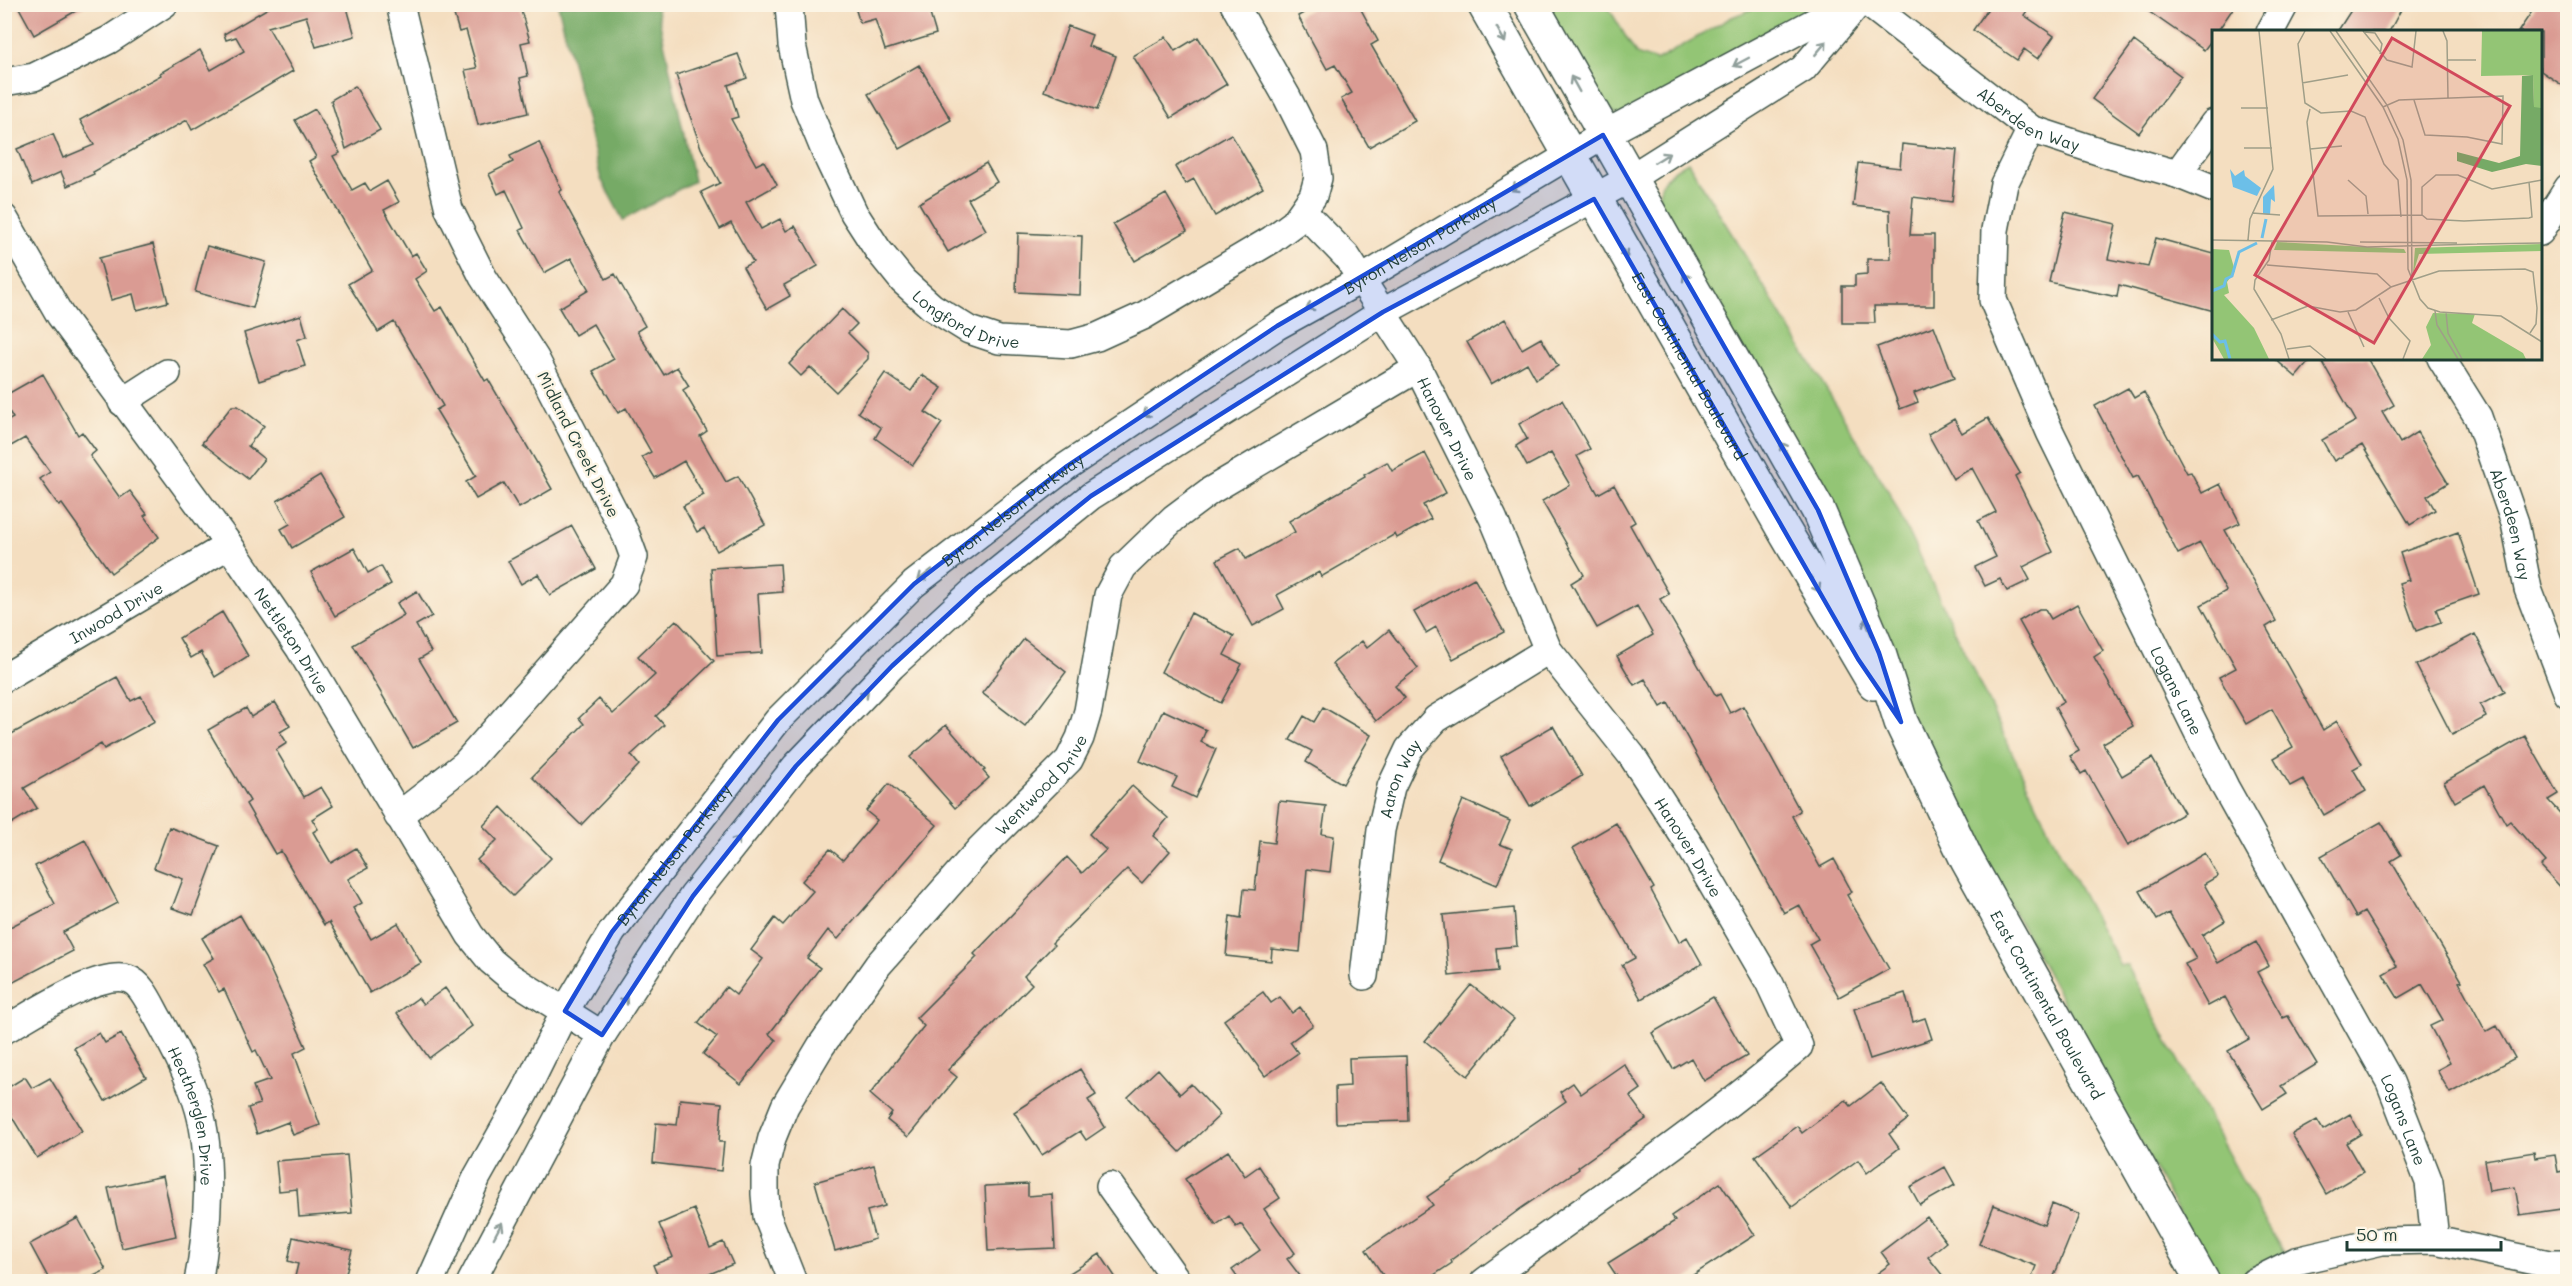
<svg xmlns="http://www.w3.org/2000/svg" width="2572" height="1286" viewBox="0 0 2572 1286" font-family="Mali,sans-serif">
<rect width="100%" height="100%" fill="#fcf5e5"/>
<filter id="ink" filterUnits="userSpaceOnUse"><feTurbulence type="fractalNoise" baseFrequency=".0167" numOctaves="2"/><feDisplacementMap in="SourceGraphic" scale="12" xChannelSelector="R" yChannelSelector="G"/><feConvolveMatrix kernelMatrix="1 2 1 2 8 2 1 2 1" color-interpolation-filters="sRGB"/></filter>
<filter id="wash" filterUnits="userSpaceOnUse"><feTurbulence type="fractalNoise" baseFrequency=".008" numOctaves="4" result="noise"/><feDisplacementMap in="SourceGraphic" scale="24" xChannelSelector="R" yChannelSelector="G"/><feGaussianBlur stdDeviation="1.35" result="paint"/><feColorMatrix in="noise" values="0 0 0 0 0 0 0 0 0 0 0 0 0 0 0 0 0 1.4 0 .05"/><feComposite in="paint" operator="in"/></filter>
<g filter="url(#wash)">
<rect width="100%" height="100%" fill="#f4dec0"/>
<path fill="#93c575" stroke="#598154" stroke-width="1.5" d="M1546,5H1607L1636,54L1656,61L1732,17L1763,5H1827L1623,119L1603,106Z
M1688,162L1889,492L2051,835L2120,965H2127L2261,1215L2284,1253L2236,1279L2215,1271L2203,1257L1926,751L1658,206C1658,180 1667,174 1688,162Z"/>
<path fill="#76aa66" stroke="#4a744d" stroke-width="1.5" d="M558,5H656L694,181L623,220L601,179Z"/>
<g id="blocks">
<path fill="#da9b93" d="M17,4H88L34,35Z
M275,4H346L355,36L316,47L306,16L268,27L293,71L192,130L187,120L93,172L94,174L67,186L61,172L32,185L17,149L53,134L63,158L94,145L80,120L161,75L160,73L200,50L211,70L244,51L236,37L226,40L224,34Z
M451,4H519L530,41L521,43L528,76L520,78L528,113L478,125L465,70L477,68L466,30L459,32Z
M854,4H927L936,34L885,50L875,19L860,23Z
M1320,4H1358L1378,41L1371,45L1415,121L1369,147L1341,99L1352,93L1335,65L1327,69L1298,16Z
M1991,4H2032L2024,15L2054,36L2038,59L2024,49L2017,60L1973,30Z
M2138,4H2236L2217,32H2214V37L2204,50Z
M2355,4H2404L2389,32H2337Z
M2537,4H2568V89L2541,71V32H2518Z
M1068,26L1092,35L1088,46L1116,56L1097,110L1044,91Z
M1166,37L1175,51L1198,37L1227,84L1171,118L1133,56Z
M2134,41L2181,76L2139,133L2092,99Z
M738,54L747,78L728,85L738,117L731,119L756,165L764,161L777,185L746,202L761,229L780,219L786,231L795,226L818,266L784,285L790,296L767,309L743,267L753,262L731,223L720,229L701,192L720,183L701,148L676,75Z
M919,65L951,120L900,149L868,94Z
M355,86L380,130L346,149L331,100Z
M315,109L340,153L333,156L352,190L365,183L370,191L387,181L399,202L384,210L411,256L416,253L427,271L415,279L435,311L442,307L485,381L488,379L552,489L519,508L504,483L476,499L466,482L476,476L436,410L443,406L394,322L378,332L348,284L372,270L309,161L316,157L295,120Z
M1231,134L1263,188L1215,216L1194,179L1185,184L1175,167Z
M539,142L562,190L559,192L606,279L615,274L645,326L637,331L664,375L677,367L689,386L683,390L707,431L700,436L726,482L738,476L765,525L717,551L704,528L697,532L683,506L704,495L684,461L655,478L642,457L651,452L626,408L618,413L593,371L614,359L593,324L575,335L559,308L589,290L571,258L544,273L520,230L524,228L506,190L498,194L489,174L513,162L510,156Z
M1902,144L1957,150L1952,202L1913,197L1910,235H1934V306H1874L1875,323H1842V286H1855V275L1867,274V259H1891L1890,210L1853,206L1858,163L1900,168Z
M986,163L997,182L968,199L986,230L948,252L919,203Z
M1166,194L1187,231L1135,261L1113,224Z
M2065,212L2116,224L2108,259L2148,267L2156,238L2214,254V311L2119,285L2117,297L2049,282Z
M1018,233L1082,236L1080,295L1016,292Z
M153,244L168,302L137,310L133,294L111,300L99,258Z
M207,246L266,262L253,308L195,292Z
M842,309L857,324L848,333L868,353V359L836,392L810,367L801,376L789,364Z
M301,315L307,336L297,340L305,366L259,381L244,333Z
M1505,319L1522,349L1541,338L1558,366L1536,379L1527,363L1491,384L1467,342Z
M1934,326L1954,378L1914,393L1918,402L1900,409L1877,347Z
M2274,358H2312L2296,377Z
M2320,358H2367L2394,405L2382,412L2400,443L2417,432L2448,483L2427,496L2435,510L2410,525L2362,445L2334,461L2322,440L2356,421Z
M885,373L911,391L922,375L942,388L925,412L942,423L913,465L875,438L881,428L858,412Z
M43,374L78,435L82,432L96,451L90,456L120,498L130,491L147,514L144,516L159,537L111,573L62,504L59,506L40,479L50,472L25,438L4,450V423L13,418L4,403V396Z
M2128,388L2134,398L2144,392L2187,473L2191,472L2202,493L2220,484L2240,523L2225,530L2276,621L2266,627L2323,730L2337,721L2362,764L2353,769L2366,791L2324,815L2303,779L2290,786L2274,758L2293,747L2272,709L2246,724L2219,677L2236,668L2201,605L2226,591L2200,543L2178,554L2138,476L2133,478L2095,406Z
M1562,400L1590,449L1577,456L1598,494L1614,485L1635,522L1630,525L1669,594L1660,599L1716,696L1720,694L1730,713L1743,706L1800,811L1792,816L1820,867L1834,859L1852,892L1847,895L1889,969L1839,997L1809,944L1818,939L1799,905L1784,913L1668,703L1661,707L1645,679L1634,685L1617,656L1653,635L1637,606L1597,628L1571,583L1584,575L1542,501L1570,485L1551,453L1527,466L1516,446L1527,439L1519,424Z
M232,406H238L264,426L248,446L264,459L248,479L202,443Z
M1988,418L2020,473L2015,476L2053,552L2023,567L2030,580L2007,591L2000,579L1985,586L1975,567L1996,557L1978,521L1996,512L1972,468L1953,479L1928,434L1954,419L1962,433Z
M1425,453L1446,493L1423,505L1431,519L1397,538L1395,534L1321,577L1319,572L1277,595L1284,609L1253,626L1217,560L1240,548L1246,559L1295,532L1289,521L1365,477L1364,475L1387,462L1392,471Z
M320,475L345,517L292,548L281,529L290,524L277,501Z
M572,526L596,569L550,595L538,574L521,584L508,561Z
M2458,532L2479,594L2436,609L2441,622L2416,631L2399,583L2409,580L2400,553Z
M354,548L368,573L381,566L391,584L335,616L311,572Z
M780,564L782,592L758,594L762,653L717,656L711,568Z
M1474,578L1504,632L1453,659L1436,627L1426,633L1414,612Z
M417,591L432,616L416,625L431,652L419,659L457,723L413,748L353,645L404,615L397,603Z
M2077,604L2103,651L2094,657L2133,726L2103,743L2122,776L2152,758L2184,813L2128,845L2086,771L2081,774L2070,756L2079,751L2055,707L2064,702L2019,621L2039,609H2045L2051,619Z
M222,612L248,656L215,677L201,652L191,658L179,638Z
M1191,613L1234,636L1224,655L1242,664L1221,703L1161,672Z
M676,620L714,661L656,716L664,725L631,755L639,765L581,825L532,777L584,724L579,718L599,699L613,714L655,675L638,656Z
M1389,630L1418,668L1395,686L1405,698L1376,721L1332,664L1362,641L1367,648Z
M2475,634L2505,692L2480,705L2486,717L2452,735L2416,665Z
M1024,639L1066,672L1025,726L982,693Z
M117,677L131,701L141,696L155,721L104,749L101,744L24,788L37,808L4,828V738Z
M275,702L290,726L280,732L287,743L276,750L304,797L321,787L333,806L312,819L318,829L313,832L331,863L356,848L368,868L348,879L362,903L353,908L371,939L398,923L421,963L370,993L329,922L324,925L281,851L275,854L246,804L250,801L208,730L246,708L251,717Z
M1323,707L1371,735L1343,784L1306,762L1312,751L1290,740L1304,716L1314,722Z
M1163,710L1206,730L1201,742L1216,749L1195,798L1172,787L1177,777L1140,761Z
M946,725L985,770L983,771L989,778L955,808L910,757Z
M1553,726L1582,776L1530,806L1501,756Z
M2525,736L2558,794L2548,800L2568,822V895L2541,866L2546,862L2510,821L2506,824L2484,785L2455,802L2444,782Z
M889,784L937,825L838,939L828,930L807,958L820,968L769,1034L776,1040L741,1084L703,1054L717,1037L698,1023L726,987L736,995L763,959L751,950L775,918L783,925L813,891L802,881L830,849L843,860L877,820L866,811Z
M1132,786L1168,818L1153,836L1170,851L1142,883L1127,869L1052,943L1054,945L1024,976L1032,984L948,1070L957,1077L908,1137L887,1120L892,1113L870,1094L924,1026L916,1018L977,957L974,954L1067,857L1082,873L1106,850L1089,834Z
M1463,800L1510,821L1500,844L1512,849L1497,885L1438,860Z
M1279,801L1326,806L1322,834L1334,836L1330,872L1307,869L1300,952L1272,949L1271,961L1226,956L1230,916L1241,918L1244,889L1255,890L1260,841L1274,843Z
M501,807L551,858L513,896L477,860L497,840L483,826Z
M2381,822L2401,855L2391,861L2462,981L2459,982L2486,1032L2497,1026L2515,1058L2450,1093L2437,1070L2450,1063L2430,1026L2443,1020L2422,984L2398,998L2383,974L2397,966L2364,912L2356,917L2321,856Z
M1616,823L1654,888L1651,890L1679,942L1687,937L1702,964L1641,999L1622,965L1635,958L1573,848Z
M169,827L219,846L193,915L172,908L183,879L154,868Z
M85,840L118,903L63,932L73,951L4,987V930L55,904L35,866Z
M2205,853L2218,876L2204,884L2225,921L2202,935L2218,963L2256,942L2269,966L2257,972L2283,1018L2288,1016L2317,1064L2281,1086L2287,1094L2263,1109L2228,1051L2249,1039L2225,997L2208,1006L2185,964L2196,959L2169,913L2157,920L2140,891Z
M1514,908L1517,946L1496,948L1498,971L1449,976L1443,915Z
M240,915L265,958L306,1047L294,1053L320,1125L293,1135L288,1122L257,1134L248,1108L260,1104L253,1086L270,1080L256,1050L253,1052L224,989L219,992L203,964L214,958L202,938Z
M1471,985L1514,1019L1468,1076L1425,1041Z
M445,988L472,1026L429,1058L397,1013L418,998L423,1004Z
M1263,992L1271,1003L1280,997L1292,1013L1300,1007L1313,1025L1290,1042L1298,1053L1265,1076L1224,1020Z
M1905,993L1913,1022L1925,1018L1932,1039L1870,1059L1854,1009Z
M1713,997L1747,1056L1704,1081L1691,1058L1673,1069L1652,1033Z
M99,1033L105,1043L121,1034L146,1077L105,1101L74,1048Z
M1406,1056L1408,1121L1336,1123L1335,1087L1350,1086L1349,1058Z
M1624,1064L1641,1089L1630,1097L1646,1119L1578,1167L1579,1169L1520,1209L1451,1260L1452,1263L1425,1281H1387L1366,1250L1433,1205L1427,1197L1566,1101L1560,1092L1573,1083L1581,1094Z
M1080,1069L1096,1095L1088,1100L1105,1127L1086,1140L1080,1131L1042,1155L1014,1112Z
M1158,1069L1180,1094L1191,1084L1220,1115L1180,1152L1128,1097Z
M25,1077L32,1088L50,1078L82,1131L37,1158L4,1104V1090Z
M1881,1083L1908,1119L1889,1134L1899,1148L1867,1173L1858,1160L1792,1207L1755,1156L1797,1126L1802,1133L1846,1100L1851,1106Z
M680,1099L722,1103L719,1142H724L721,1171L653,1163L656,1123L677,1125Z
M2350,1114L2361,1134L2346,1143L2363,1172L2326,1194L2292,1134L2317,1120L2323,1130Z
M1228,1151L1245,1176L1259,1166L1280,1198L1264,1209L1295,1253L1287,1259L1304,1281H1240L1232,1270L1260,1250L1241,1224L1236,1227L1229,1216L1216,1225L1185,1179Z
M2534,1152L2535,1158L2555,1155L2558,1172L2568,1170V1208L2520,1215L2515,1187L2489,1191L2484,1160Z
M347,1155L352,1213L299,1217L297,1189L279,1191L276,1161Z
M874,1165L885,1206L867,1211L875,1239L835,1251L815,1182Z
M1945,1167L1955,1185L1920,1205L1910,1187Z
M163,1176L176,1236L122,1248L108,1188Z
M1720,1183L1755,1235L1684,1281H1620L1608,1263L1675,1221L1671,1216Z
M1028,1184V1196L1052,1194L1055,1248L988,1251L985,1186Z
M2052,1204L2079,1215L2052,1281H2044L2032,1276L2036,1266L1979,1244L1994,1205L2044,1225Z
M694,1209L710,1248L723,1242L733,1264L693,1281H660L653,1265L673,1257L659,1224Z
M1927,1217L1946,1242L1928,1257L1947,1281H1867L1890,1264L1881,1252Z
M78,1218L106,1270L84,1281H50L30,1244Z
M293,1237L352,1250L344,1281H294L298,1264L288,1261Z
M1100,1254L1118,1281H1057Z"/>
</g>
</g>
<g filter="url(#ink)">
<use href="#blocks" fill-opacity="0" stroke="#3f5549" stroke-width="1.5"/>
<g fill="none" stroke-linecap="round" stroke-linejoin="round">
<defs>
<g id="minor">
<path id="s1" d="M789,4L792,45L804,100L827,156L854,213L878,250L903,281L932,307L969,330L999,340L1071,344L1097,337L1143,316L1271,240L1294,223L1313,196L1318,178L1314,151L1287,97L1234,4"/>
<path id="s2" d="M1869,4L2031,129L2107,154L2177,174L2214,189"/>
<path d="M2270,32L2285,4"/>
<path d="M4,82L34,77L109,40L164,4"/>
<path id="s3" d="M2031,129L2004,184L1995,230L1993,300L2050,432L2225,787L2390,1082L2429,1182L2435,1240"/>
<path d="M2177,174L2214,123"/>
<path id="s4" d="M1303,212L1347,257L1418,368L1493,518L1548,650L1632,756L1687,841L1769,982L1799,1046C1700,1131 1590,1204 1484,1282"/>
<path id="s5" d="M4,218L60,315L229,545L300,649L470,935L491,961L510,977L602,1035"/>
<path d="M2540,232L2568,188"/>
<path id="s6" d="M2441,358L2478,417L2515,523L2528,589L2568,694"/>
<path d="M122,402L167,373"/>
<path id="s7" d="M4,678L229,545"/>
<path d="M398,816L465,764L624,584L634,557L626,535L535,358L483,277L449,209L400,4"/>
<path id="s8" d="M1364,976L1381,830L1391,787L1409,749L1436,719L1548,650"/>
<path id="s9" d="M4,1030C32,1015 99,969 128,979C142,983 151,1006 158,1018C174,1047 190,1077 199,1109C213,1158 208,1232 198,1282"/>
<path d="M1110,1186L1178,1282"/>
<path id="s10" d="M430,1282L477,1177L525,1092L565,1011L612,932L778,720L914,584L1067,466L1277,326L1362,279L1603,135L1848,4"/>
<path d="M471,1282L602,1035L693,896L796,766L892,666L977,588L1091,496L1383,312L1629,179L1803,69L1856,6"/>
<path id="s11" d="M793,1282L767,1216L765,1194V1166L772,1138L785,1106L821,1046L878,965L981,848L1069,760L1080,738L1088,711L1108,595L1123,567L1174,518L1210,491L1418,368"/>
<path d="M2254,1282L2296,1261L2382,1241L2435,1240L2549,1264H2568"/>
</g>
<g id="major">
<path id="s12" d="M1484,4L1782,527L1874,683"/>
<path id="s13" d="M1531,4L1818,510L1879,653L1901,722L1967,860L2203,1282"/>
</g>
</defs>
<use href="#minor" stroke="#3f5549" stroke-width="30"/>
<use href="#major" stroke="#3f5549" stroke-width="36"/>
<use href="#minor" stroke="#fff" stroke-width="27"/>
<use href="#major" stroke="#fff" stroke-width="33"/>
</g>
<defs><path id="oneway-shaft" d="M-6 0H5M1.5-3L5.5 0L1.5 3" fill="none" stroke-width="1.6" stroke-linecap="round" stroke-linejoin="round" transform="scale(1.5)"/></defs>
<g stroke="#8f9e9a">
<use href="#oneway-shaft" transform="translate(1501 35) rotate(61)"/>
<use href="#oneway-shaft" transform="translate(1821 48) rotate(-50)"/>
<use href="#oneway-shaft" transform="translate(1741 62) rotate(152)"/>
<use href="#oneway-shaft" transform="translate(1575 84) rotate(-119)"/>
<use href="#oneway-shaft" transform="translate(1662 158) rotate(-32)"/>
<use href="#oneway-shaft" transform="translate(1519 186) rotate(149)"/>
<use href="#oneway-shaft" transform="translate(1623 250) rotate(60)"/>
<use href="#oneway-shaft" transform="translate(1688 281) rotate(-120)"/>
<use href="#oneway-shaft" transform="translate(1314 305) rotate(151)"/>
<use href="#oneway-shaft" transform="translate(1150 411) rotate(146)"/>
<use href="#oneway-shaft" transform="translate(1785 450) rotate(-119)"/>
<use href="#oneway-shaft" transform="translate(925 575) rotate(142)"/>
<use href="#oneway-shaft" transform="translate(1815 584) rotate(60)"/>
<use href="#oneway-shaft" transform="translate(1868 627) rotate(-113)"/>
<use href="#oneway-shaft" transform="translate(862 697) rotate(-46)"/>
<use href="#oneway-shaft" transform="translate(734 844) rotate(-52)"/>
<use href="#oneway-shaft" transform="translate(622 1004) rotate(-57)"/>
<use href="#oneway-shaft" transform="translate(498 1230) rotate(-62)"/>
</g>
</g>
<path fill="#1d4ed8" fill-opacity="0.2" stroke="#1d4ed8" stroke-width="4.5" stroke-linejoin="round" d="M1603,135L1818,510L1879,653L1901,722L1858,659L1594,199L1383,312L1091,496L977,588L892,666L796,766L693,896L602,1035L565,1011L612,932L778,720L914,584L1067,466L1277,326Z"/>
<g text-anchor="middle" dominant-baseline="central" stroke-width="5" stroke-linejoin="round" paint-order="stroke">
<g font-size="16" fill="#1f3d34" stroke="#fcf5e5">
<text stroke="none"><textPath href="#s2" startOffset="198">Aberdeen Way</textPath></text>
<text stroke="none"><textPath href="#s10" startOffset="1466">Byron Nelson Parkway</textPath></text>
<text stroke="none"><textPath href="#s1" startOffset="381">Longford Drive</textPath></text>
<text stroke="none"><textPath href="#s12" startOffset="416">East Continental Boulevard</textPath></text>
<text stroke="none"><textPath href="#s4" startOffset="262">Hanover Drive</textPath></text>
<text transform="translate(579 444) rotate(63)">Midland Creek Drive</text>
<text stroke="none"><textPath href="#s10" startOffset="980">Byron Nelson Parkway</textPath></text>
<text stroke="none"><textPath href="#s6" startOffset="182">Aberdeen Way</textPath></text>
<text stroke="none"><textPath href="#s7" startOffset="130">Inwood Drive</textPath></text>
<text stroke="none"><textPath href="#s5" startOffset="512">Nettleton Drive</textPath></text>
<text stroke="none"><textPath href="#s3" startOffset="610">Logans Lane</textPath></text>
<text stroke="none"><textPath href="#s8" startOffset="202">Aaron Way</textPath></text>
<text stroke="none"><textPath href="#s11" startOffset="597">Wentwood Drive</textPath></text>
<text stroke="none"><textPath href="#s4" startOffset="748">Hanover Drive</textPath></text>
<text stroke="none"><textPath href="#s10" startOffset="494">Byron Nelson Parkway</textPath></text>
<text stroke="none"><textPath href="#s13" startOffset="1128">East Continental Boulevard</textPath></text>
<text stroke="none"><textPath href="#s9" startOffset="292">Heatherglen Drive</textPath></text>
<text stroke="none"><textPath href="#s3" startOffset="1096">Logans Lane</textPath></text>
</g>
</g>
<g transform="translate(2212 30)">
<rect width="330" height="330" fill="#f4dec0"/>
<path d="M270,1H330V78H322L321,45L269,46ZM65,212L192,219L194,223L62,220ZM330,214V221L207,224L201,244L203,218ZM0,219L17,220L23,241L15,252L17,263L12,265L42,298L57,329H12L0,308ZM221,283L263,284L260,293L311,323L314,329H210L219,315L214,297Z" fill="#93c575"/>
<path d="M321,45L322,77L329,78L330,136L314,134L280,142L245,131V122L287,133L308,126L310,46Z" fill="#76aa66"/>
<path d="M18,139L23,146L32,140L33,146L49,158L45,166L21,157ZM62,155L63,172L59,169L58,185L51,184V167Z" fill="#6cbfe8"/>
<path fill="none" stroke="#6cbfe8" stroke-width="3" d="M50,208L54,189M0,261L12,256L14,249L20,246L27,222L45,213M0,304L8,312L13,311L18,329"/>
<path fill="none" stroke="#9f9e88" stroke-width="1.5" d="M93,1L86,14L93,73L109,83L139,81L153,87L172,134L186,150L189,187M118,1L171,77L186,109L195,150L196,239L208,269L216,278L228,282L289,286L330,312M124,1L175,75L191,110L199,150L200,246M151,1L175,30L200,37L204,1M231,1L235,11L236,68M152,2L163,3L170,14L168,24M236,30H264M90,53L136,45M171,77L187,70L291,66L290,114L255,107L213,105L202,70M29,78H56M98,79L95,92L106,186L210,185L215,189L252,191L317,188L320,187L317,152M32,118H60M98,119L130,116M136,150L154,166L156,184M40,183L68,185M210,185V157L224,145H246L280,159L330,150M0,210L115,212L155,217L266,214M36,210L38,189L61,139L47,1M60,212L57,230L43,250L42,259L69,304L77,329M148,212L245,213M265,214L330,213M55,235L165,244L179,257M167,268L177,288L198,311L191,329M223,281L225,295L246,329M136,282L152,317M234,282L236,303L250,329M59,290L96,276L128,282L144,280L179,257L227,241L313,239L321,242L325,278L324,294L318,303M75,319L98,316L114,329"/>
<path fill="#d1495b" fill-opacity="0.15" stroke="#d1495b" stroke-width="3" d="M180,8L298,76L162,313L43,245Z"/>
<rect width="330" height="330" fill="none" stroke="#1f3d34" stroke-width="3"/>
</g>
<rect width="2572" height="1286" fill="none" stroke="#fcf5e5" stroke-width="24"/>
<path d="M2347 1241v9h154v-9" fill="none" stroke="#1f3d34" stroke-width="3"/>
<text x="2356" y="1241" font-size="18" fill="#1f3d34" stroke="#fcf5e5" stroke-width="4.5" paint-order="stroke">50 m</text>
</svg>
